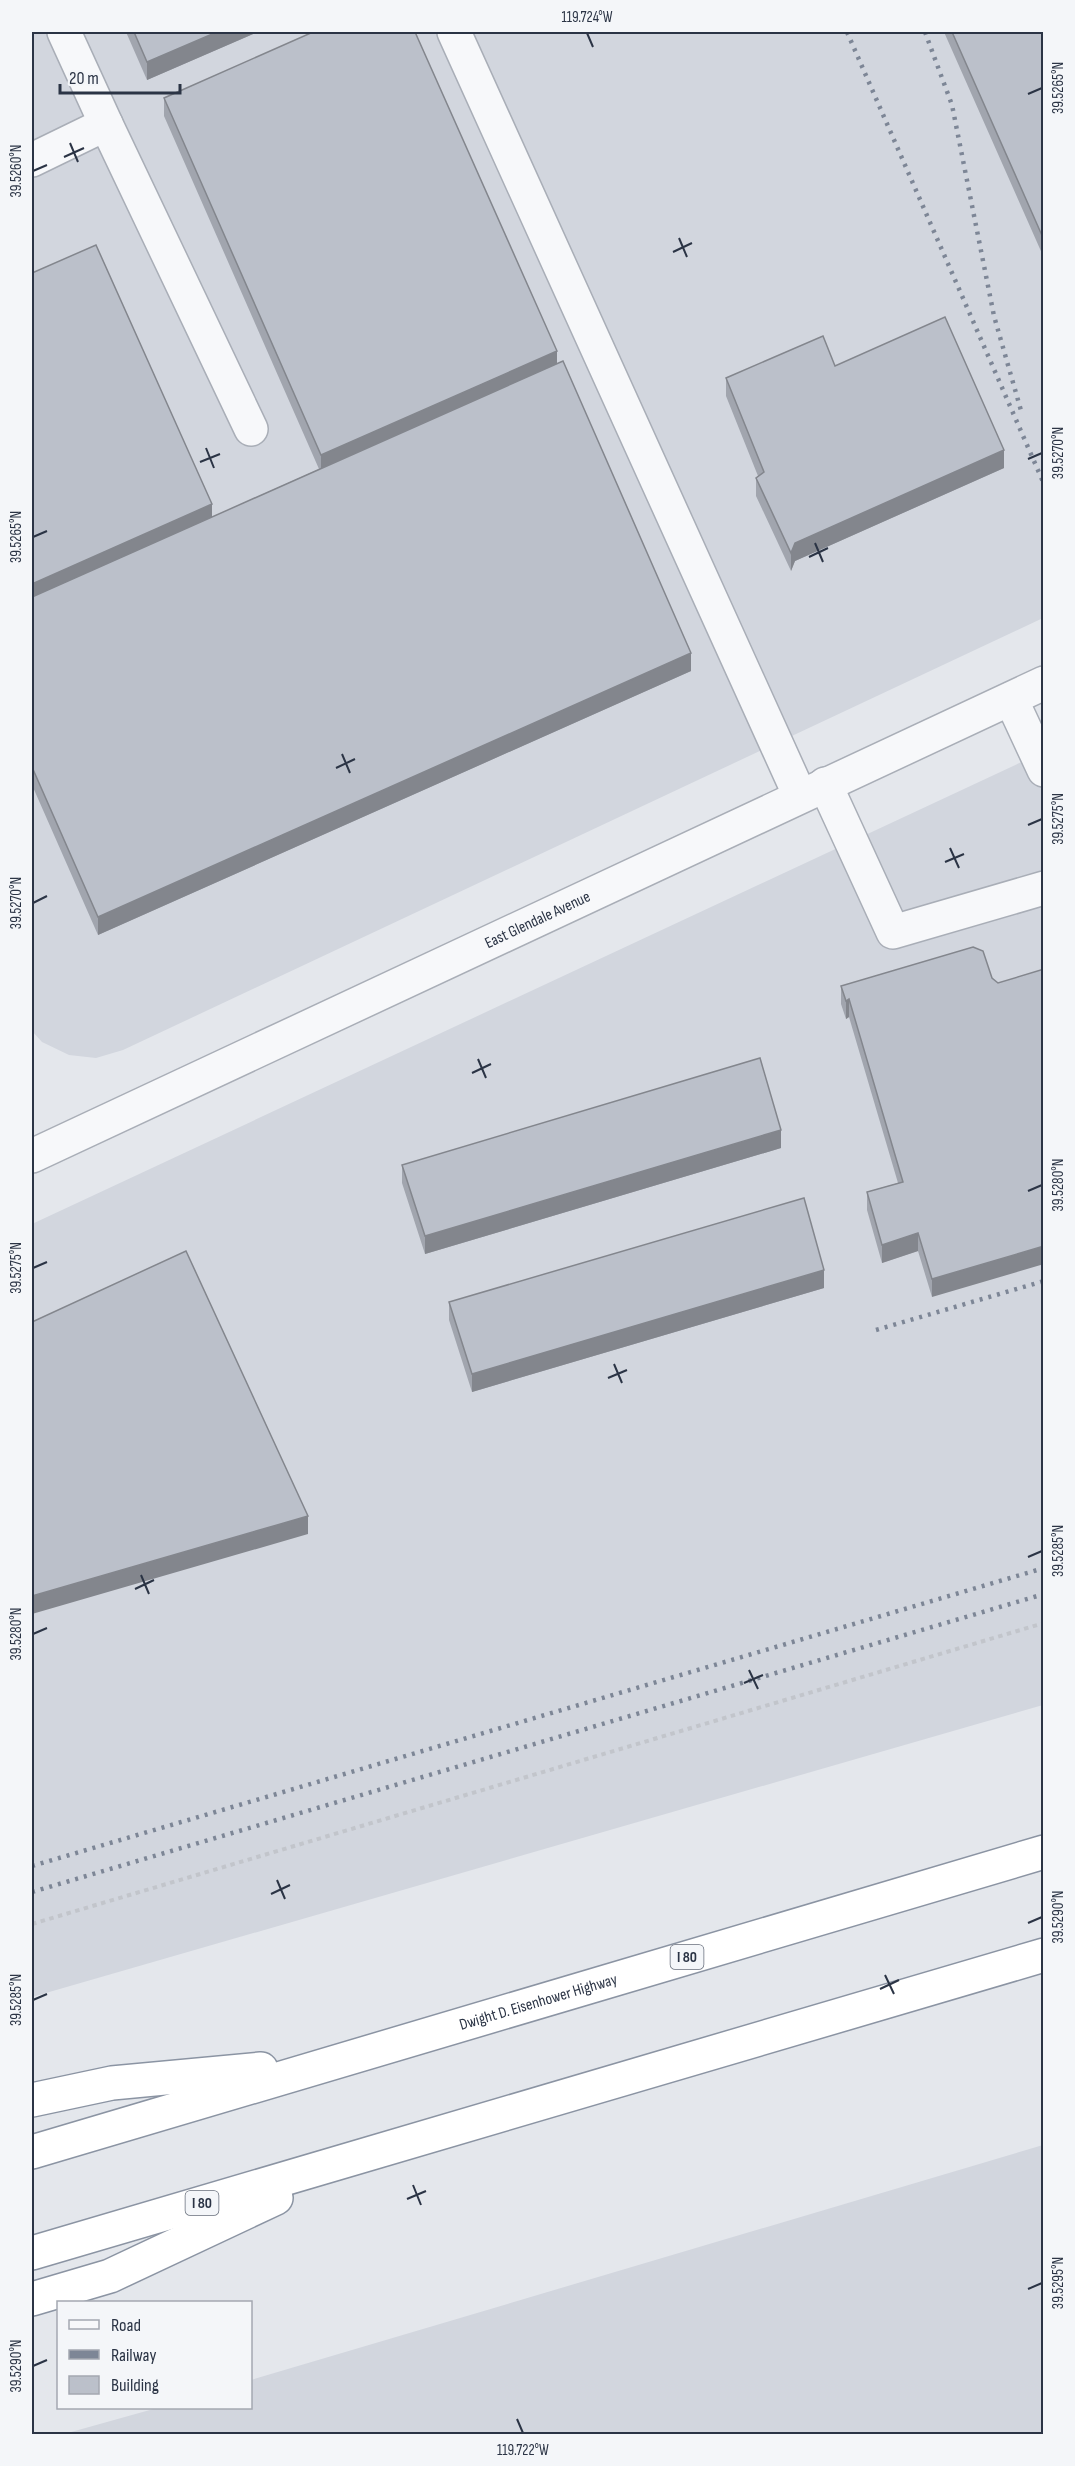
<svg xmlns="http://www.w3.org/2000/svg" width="1075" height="2466" viewBox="0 0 1075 2466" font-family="'Sofia Sans Condensed',sans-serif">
<rect width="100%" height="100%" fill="#e4e7ec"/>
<path fill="#d2d6de" d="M32,32H1043V618L123,1050L96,1058L69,1055L42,1042L32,1031Z
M1043,752V1705L32,1997V1224Z
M1043,2145V2434H64L157,2408H250L251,2380Z"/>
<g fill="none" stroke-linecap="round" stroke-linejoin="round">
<defs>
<g id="minor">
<path d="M64,32L106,124"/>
<path d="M454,32L800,796"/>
<path d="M32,160L106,124L251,429"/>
<path d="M1011,699L1044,770"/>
<path d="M825,784L893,932L1044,888"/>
<path id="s1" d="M32,1156L1044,683"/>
</g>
<g id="highway">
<path d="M32,2100L112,2083L261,2069"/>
<path id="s2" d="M32,2152L1044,1852"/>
<path d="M32,2253L1044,1955"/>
<path d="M32,2299L110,2276L276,2198"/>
</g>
</defs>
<use href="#minor" stroke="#a9aeb7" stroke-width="36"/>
<use href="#highway" stroke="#8b94a3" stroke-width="36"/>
<path stroke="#c2c5cb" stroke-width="4" stroke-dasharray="4.5 4.5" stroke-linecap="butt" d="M32,1924L1044,1623"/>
<use href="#minor" stroke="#f7f8fa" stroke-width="33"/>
<use href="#highway" stroke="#fff" stroke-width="33"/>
<path stroke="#7d8696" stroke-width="4.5" stroke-dasharray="3 6" stroke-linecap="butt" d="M847,32L1044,484
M925,32L952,105L994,316L1022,414
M876,1330L1044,1281
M32,1866L1044,1568
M32,1892L1044,1594"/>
</g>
<path fill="#a1a5ae" d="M126,32H258L147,80Z
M944,32H1044V258Z
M164,98L557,364L691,671L98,935L32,785V273L212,517L319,469L164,116Z
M835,366L1004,468L795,561L791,571L756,496V478L758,476L726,396V378Z
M973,947L932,1297L918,1251L882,1263L867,1210V1192L898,1183L849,1017L846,1019L841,1004V986Z
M781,1148L425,1254L402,1183V1165Z
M824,1288L472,1392L449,1320V1302Z"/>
<path fill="#83868d" d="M217,32H258L147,80V62Z
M557,351V369L321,473V455Z
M1004,450V468L795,561L791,571V553L795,543Z
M212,504V522L32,602V584Z
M691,653V671L98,935V917Z
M849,999V1017L846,1019V1001Z
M781,1130V1148L425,1254V1236Z
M918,1233V1251L882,1263V1245Z
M1044,1246V1264L932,1297V1279Z
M824,1270V1288L472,1392V1374Z
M308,1516V1534L32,1614V1596Z"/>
<path fill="#bbc0ca" stroke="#83868d" stroke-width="1.5" d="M134,32H217L147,62Z
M313,32H415L557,351L321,455L164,98Z
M952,32H1044V240Z
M96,245L212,504L32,584V273Z
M945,317L1004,450L795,543L791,553L756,478L764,472L726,378L823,336L835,366Z
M563,361L691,653L98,917L32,767V597Z
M973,947L983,951L992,978L998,983L1044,969V1246L932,1279L918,1233L882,1245L867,1192L903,1182L849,999L846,1001L841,986Z
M760,1058L781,1130L425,1236L402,1165Z
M804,1198L824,1270L472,1374L449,1302Z
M186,1251L308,1516L32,1596V1322Z"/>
<path fill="none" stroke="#2b3445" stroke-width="2" d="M587,33L593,47M1028,94L1042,88M70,143L78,162M64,157L84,148M33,171L47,165M679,238L687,257M673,252L692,243M206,448L214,468M1028,459L1042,453M200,462L220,454M33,537L47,531M815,543L823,562M809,557L828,548M342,754L350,773M336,768L355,759M1028,825L1042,819M950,848L959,868M945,862L964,854M33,903L47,896M478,1059L486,1078M472,1073L491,1064M1028,1191L1042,1185M33,1268L47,1262M614,1364L622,1383M608,1378L627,1370M1028,1557L1042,1551M141,1575L149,1594M135,1589L154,1580M33,1634L47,1628M749,1670L758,1689M744,1683L763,1675M277,1880L285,1899M271,1894L290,1885M1028,1923L1042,1917M885,1975L894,1994M880,1989L899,1980M33,2000L47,1994M413,2185L421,2205M407,2199L426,2191M1028,2289L1042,2283M33,2366L47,2360M517,2419L523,2433"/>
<g text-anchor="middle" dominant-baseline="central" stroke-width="5" stroke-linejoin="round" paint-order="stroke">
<g fill="#f4f6f9" stroke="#676e7b" stroke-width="1.5">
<rect x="670.5" y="1945" width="33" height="24" rx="4.5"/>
<rect x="185.5" y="2191" width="33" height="24" rx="4.5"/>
</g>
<g font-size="15" font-weight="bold" fill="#2b3445">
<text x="687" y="1957">I 80</text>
<text x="202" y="2203">I 80</text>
</g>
<g font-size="16" fill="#2b3445" stroke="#f4f6f9">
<text stroke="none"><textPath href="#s1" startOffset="558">East Glendale Avenue</textPath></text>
<text stroke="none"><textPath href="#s2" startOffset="528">Dwight D. Eisenhower Highway</textPath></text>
</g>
</g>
<rect width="1075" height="2466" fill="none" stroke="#f4f6f9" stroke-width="66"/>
<rect x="57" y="2301" width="195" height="108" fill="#f4f6f9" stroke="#a4a8b1" stroke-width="1.5"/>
<rect x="69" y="2320" width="30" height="9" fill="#f7f8fa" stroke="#a4a8b1" stroke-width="1.5"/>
<text x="111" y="2331" font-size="18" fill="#2b3445">Road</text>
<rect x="69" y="2350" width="30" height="9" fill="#7d8696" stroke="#a4a8b1" stroke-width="1.5"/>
<text x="111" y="2361" font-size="18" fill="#2b3445">Railway</text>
<rect x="69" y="2376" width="30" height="18" fill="#bbc0ca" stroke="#a4a8b1" stroke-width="1.5"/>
<text x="111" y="2391" font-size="18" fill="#2b3445">Building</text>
<path d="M60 84v9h120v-9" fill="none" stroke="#2b3445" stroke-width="3"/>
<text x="69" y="84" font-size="18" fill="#2b3445" stroke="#f4f6f9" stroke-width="4.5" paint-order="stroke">20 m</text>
<rect x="33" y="33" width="1009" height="2400" fill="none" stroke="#2b3445" stroke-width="2"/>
<g font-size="15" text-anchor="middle" fill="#2b3445">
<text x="587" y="22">119.724°W</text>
<text transform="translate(1058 88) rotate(-90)" y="5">39.5265°N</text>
<text transform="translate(16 171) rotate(-90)" y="5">39.5260°N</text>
<text transform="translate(1058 453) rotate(-90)" y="5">39.5270°N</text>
<text transform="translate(16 537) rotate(-90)" y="5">39.5265°N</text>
<text transform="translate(1058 819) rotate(-90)" y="5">39.5275°N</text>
<text transform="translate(16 903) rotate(-90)" y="5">39.5270°N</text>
<text transform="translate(1058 1185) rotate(-90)" y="5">39.5280°N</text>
<text transform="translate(16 1268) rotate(-90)" y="5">39.5275°N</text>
<text transform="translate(1058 1551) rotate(-90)" y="5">39.5285°N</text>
<text transform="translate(16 1634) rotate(-90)" y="5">39.5280°N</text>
<text transform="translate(1058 1917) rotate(-90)" y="5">39.5290°N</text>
<text transform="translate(16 2000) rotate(-90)" y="5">39.5285°N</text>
<text transform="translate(1058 2283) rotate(-90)" y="5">39.5295°N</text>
<text transform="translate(16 2366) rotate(-90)" y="5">39.5290°N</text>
<text x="523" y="2455">119.722°W</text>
</g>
</svg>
